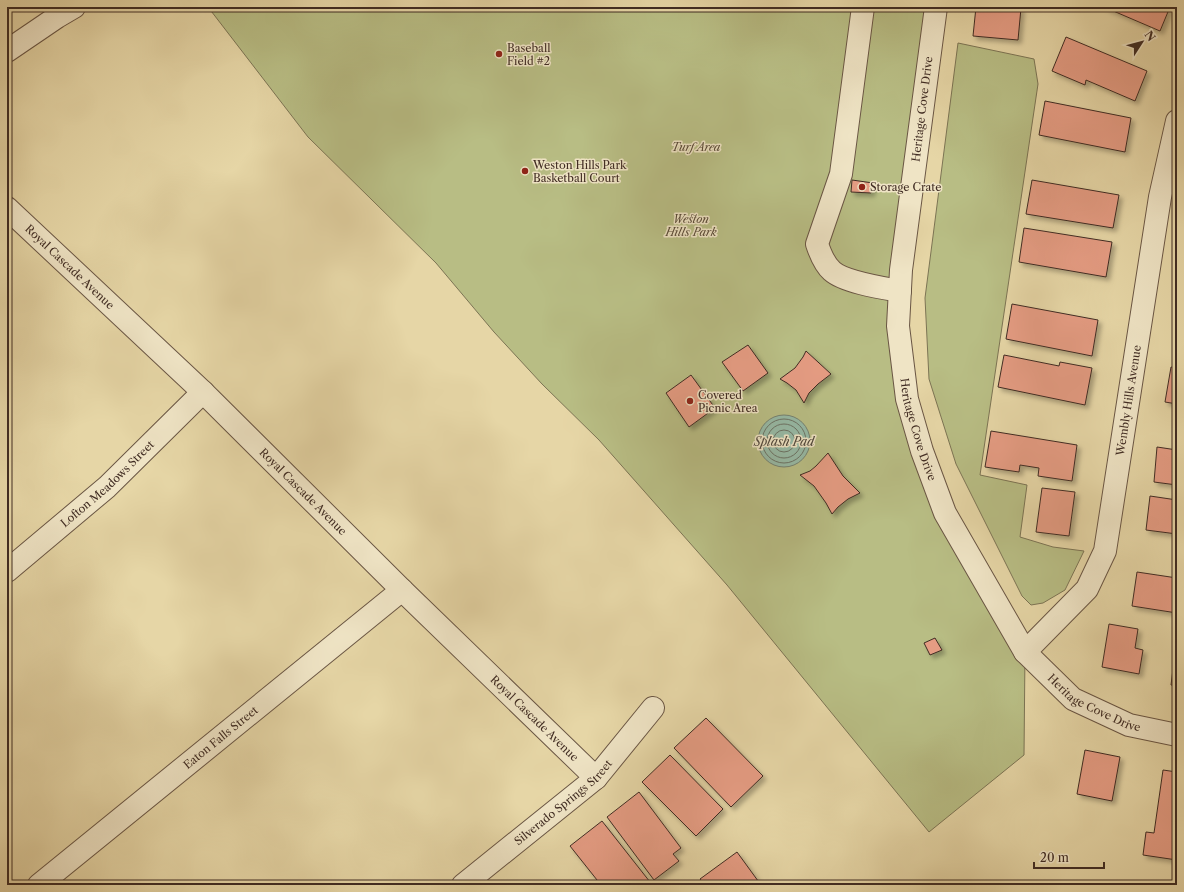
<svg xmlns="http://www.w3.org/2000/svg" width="1184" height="892" viewBox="0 0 1184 892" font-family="'Libre Caslon Text',serif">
<defs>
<filter id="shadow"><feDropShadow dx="3.5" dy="3.5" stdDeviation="2" flood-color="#0004"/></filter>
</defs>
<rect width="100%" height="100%" fill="#e6d6a6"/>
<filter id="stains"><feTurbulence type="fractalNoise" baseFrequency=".005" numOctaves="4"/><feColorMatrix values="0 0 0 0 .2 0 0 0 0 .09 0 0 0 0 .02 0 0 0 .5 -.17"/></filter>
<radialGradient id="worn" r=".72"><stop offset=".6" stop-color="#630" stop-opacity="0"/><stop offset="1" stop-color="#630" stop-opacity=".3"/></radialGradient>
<path fill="#b8bd84" stroke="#7c7454" d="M208,7H940L901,349L945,513L1025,652L1024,755L929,832L727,585L599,440L542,384L494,332L436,263L308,137Z
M958,43L1034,59L1038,84L980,475L1027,485L1020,537L1053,547L1084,551L1065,590L1043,603L1031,605L1022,596L956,464L929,379L925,298Z"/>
<path fill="#96b9a5" stroke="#748171" d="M758 441a26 26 0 1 1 52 0a26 26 0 1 1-52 0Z"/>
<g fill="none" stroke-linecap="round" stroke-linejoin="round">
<path stroke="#6b7264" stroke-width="1" d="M762 441a22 22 0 1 1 44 0a22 22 0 1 1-44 0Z
M767 441a17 17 0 1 1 34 0a17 17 0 1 1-34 0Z
M773 441a11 11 0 1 1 22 0a11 11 0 1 1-22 0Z"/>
</g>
<path fill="#e59c83" stroke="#402c23" filter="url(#shadow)" d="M976,7L1021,8L1018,40L973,36Z
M1104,7H1170L1160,31Z
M1066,37L1147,71L1135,101L1086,80L1085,85L1052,71Z
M1045,101L1131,118L1125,152L1039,135Z
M852,180L873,183L871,193L851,192Z
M1032,180L1119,195L1113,228L1026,214Z
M1024,228L1112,242L1106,277L1019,262Z
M1012,304L1098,320L1092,356L1006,339Z
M1177,332V356L1173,355Z
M748,345L768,373L743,391L722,362Z
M806,351L831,374L818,384L809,393L804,403L796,390L787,383L780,379L795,368L803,357Z
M1004,355L1059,366L1060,362L1092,368L1085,405L998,387Z
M1171,367L1177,368V404L1165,402Z
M691,375L715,408L689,427L666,393Z
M991,431L1077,445L1072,481L1038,476L1039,468L1020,465L1019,472L985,467Z
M1157,447L1177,450V485L1154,482Z
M828,453L843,476L860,493L848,499L838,507L832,514L826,503L814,486L800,475L810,471L816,466Z
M1042,488L1075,492L1069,536L1036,532Z
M1150,496L1177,500V534L1146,530Z
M1137,572L1177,578V613L1132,606Z
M1109,624L1138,629L1135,648L1143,650L1139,674L1102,667Z
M935,638L942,650L930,655L924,643Z
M1174,661H1177V686L1171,685Z
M706,718L763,776L731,807L674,748Z
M1085,750L1120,757L1112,801L1077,794Z
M670,755L723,809L696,836L642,782Z
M1163,770L1177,772V860L1143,855L1146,832L1154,833Z
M639,792L681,848L673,854L679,861L654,880L607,817Z
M602,821L650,882L645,885H601L570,846Z
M737,852L761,885H705L700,879Z"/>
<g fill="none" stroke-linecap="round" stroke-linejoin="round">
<defs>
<g id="minor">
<path d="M863,7L841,174L817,244C820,253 824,264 832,271C844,282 883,288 900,291"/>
<path id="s1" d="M936,7L901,270L898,326L907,399L922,451L945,513L1025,652L1073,699L1129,725L1177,735"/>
<path d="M7,51L57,17L74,7"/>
<path id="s2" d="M7,208L203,392L402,590L596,778"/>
<path id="s3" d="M7,571L107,487L203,392"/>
<path id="s4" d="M1025,652L1087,589L1105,551L1160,197L1177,121"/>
<path id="s5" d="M39,885L402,590"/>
<path id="s6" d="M463,885L596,778L653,708"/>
</g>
</defs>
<use href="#minor" stroke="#6a5644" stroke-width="24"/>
<use href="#minor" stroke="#efe4c5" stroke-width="22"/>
</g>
<g fill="#8f2418" stroke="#efe4c5" stroke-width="1.5">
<circle cx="499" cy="54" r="4"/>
<circle cx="525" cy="171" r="4"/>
<circle cx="862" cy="187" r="4"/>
<circle cx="690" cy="401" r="4"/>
</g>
<g text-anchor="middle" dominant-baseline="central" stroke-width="3" stroke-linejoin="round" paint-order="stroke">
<g font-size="11" fill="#402c23" stroke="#efe4c5" text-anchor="start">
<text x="507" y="48">Baseball<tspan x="507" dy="13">Field #2</tspan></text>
<text x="533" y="165">Weston Hills Park<tspan x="533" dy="13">Basketball Court</tspan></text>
<text x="870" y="187">Storage Crate</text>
<text x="698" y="395">Covered<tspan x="698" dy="13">Picnic Area</tspan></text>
</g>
<g font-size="11" fill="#402c23" stroke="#efe4c5">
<text transform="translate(922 109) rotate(-83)">Heritage Cove Drive</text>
<text stroke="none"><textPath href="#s2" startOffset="86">Royal Cascade Avenue</textPath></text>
<text stroke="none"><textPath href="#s4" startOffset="283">Wembly Hills Avenue</textPath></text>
<text stroke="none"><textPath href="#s1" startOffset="427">Heritage Cove Drive</textPath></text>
<text stroke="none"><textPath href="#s3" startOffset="133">Lofton Meadows Street</textPath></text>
<text stroke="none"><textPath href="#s2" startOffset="410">Royal Cascade Avenue</textPath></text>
<text stroke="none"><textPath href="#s1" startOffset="763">Heritage Cove Drive</textPath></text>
<text stroke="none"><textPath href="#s2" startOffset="734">Royal Cascade Avenue</textPath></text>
<text stroke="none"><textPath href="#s5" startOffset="234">Eaton Falls Street</textPath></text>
<text stroke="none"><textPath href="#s6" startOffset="130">Silverado Springs Street</textPath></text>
</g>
<g font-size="11" font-style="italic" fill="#584936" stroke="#efe4c5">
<text x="696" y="147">Turf Area</text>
<text x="691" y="219">Weston<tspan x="691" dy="13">Hills Park</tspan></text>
</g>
<g font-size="12" font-style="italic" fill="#51483d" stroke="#efe4c5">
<text x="784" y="441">Splash Pad</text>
</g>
</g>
<rect width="1184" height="892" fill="none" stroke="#e6d6a6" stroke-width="24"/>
<rect x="8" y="8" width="1168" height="876" fill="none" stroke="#402c23" stroke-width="2"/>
<rect x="12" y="12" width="1160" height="868" fill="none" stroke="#402c23"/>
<g transform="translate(1142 42) rotate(54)" stroke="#efe4c5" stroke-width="3" paint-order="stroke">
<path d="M0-3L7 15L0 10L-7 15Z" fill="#402c23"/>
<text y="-6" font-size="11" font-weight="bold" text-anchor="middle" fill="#402c23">N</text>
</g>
<path d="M1034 862v6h70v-6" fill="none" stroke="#402c23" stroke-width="2"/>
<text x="1040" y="862" font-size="12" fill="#402c23" stroke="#efe4c5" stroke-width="3" paint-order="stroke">20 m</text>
<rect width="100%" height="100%" filter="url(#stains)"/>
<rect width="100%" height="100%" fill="url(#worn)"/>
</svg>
